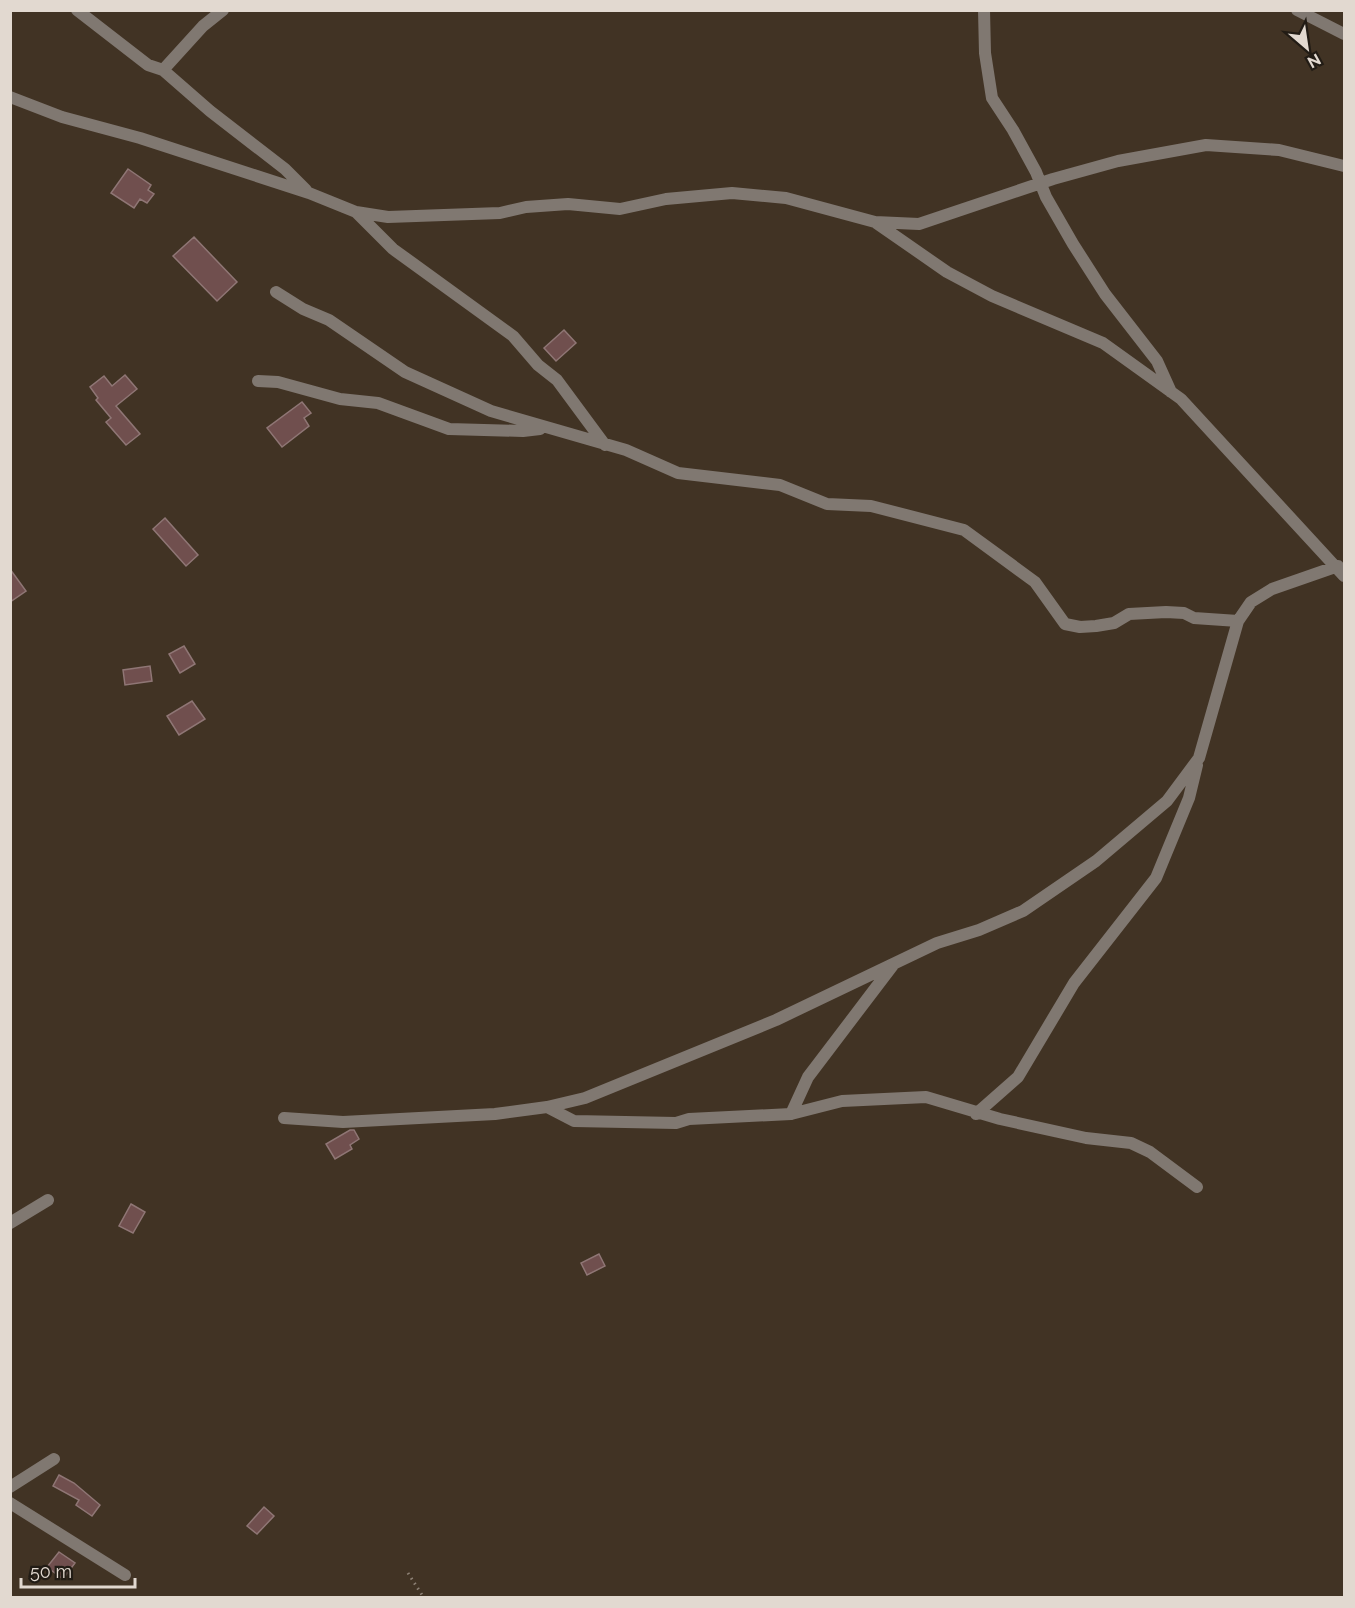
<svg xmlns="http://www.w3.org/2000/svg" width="1355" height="1608" viewBox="0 0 1355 1608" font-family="Raleway,sans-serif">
<rect width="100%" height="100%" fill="#413324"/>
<path fill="#704f4e" stroke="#8f7675" stroke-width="1.5" d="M128,169L151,185L148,190L154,194L147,203L140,199L134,208L111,193Z
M194,237L237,282L217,301L173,256Z
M564,330L576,343L556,361L544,348Z
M125,375L137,389L116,406L140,434L126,445L106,422L111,418L96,400L98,398L90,387L104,376L112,386Z
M302,402L311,413L304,418L309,426L282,447L267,428Z
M165,518L198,555L186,566L153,529Z
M10,569L26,591L10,602Z
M184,646L195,664L180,673L169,654Z
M150,666L152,681L125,685L123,670Z
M192,701L205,719L179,735L167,716Z
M350,1130H354L359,1139L350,1145L352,1149L335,1159L326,1144Z
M131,1204L145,1212L133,1233L119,1226Z
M599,1254L605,1266L587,1275L581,1263Z
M59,1475L74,1483L100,1505L92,1516L76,1505L79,1500L53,1486Z
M264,1507L274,1516L257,1534L247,1526Z
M59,1552L75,1563L63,1579L47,1567Z"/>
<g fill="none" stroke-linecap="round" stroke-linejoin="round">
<path stroke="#8d8175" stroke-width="3" stroke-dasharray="1.5 4.5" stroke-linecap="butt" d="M408,1573L424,1598"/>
<path stroke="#807871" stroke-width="12" d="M77,10L148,65L163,70L210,111L285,169L306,190
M984,10L985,53L992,98L1013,130L1036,172L1046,197L1073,244L1105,294L1157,361L1171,392
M1297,10L1344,34
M163,70L203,26L223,10
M10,97L62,117L140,138L309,193L356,212L388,217L500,213L526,207L568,204L620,209L666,199L732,193L786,198L875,222L919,224L1053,179L1118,161L1206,145L1279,150L1344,166
M356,212L393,249L513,336L538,365L557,380L605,445
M875,222L947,272L992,296L1103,343L1181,399L1344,576
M276,292L303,309L329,320L405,372L491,411L626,450L678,473L780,485L827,504L871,506L964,530L1035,582L1065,624L1080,627L1096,626L1114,623L1129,614L1166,612L1184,613L1194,618L1238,621
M258,381L278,382L340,399L378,403L449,429L523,431L540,429
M547,1107L574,1121L676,1123L689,1119L791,1114L842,1101L926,1097L1000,1119L1086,1138L1131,1143L1150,1152L1197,1187
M791,1114L808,1077L893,965
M976,1114L1018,1077L1074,983L1156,878L1189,798L1197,765
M284,1118L343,1122L495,1114L547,1107L585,1098L776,1020L937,943L979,930L1023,911L1096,861L1167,801L1199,758L1238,621L1251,602L1272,589L1338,566
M10,1223L48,1200
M10,1487L54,1459
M10,1503L125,1575"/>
</g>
<rect width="1355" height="1608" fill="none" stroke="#e2d9d0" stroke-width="24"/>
<g transform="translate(1307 48) rotate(151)" stroke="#221c15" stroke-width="4.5" paint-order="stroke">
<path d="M0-4.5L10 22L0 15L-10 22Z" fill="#e2d9d0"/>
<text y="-9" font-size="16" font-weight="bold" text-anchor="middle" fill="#e2d9d0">N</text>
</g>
<path d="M21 1578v9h114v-9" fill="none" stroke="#e2d9d0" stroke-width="3"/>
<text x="30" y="1578" font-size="18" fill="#e2d9d0" stroke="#221c15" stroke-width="4.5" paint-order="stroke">50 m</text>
</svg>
